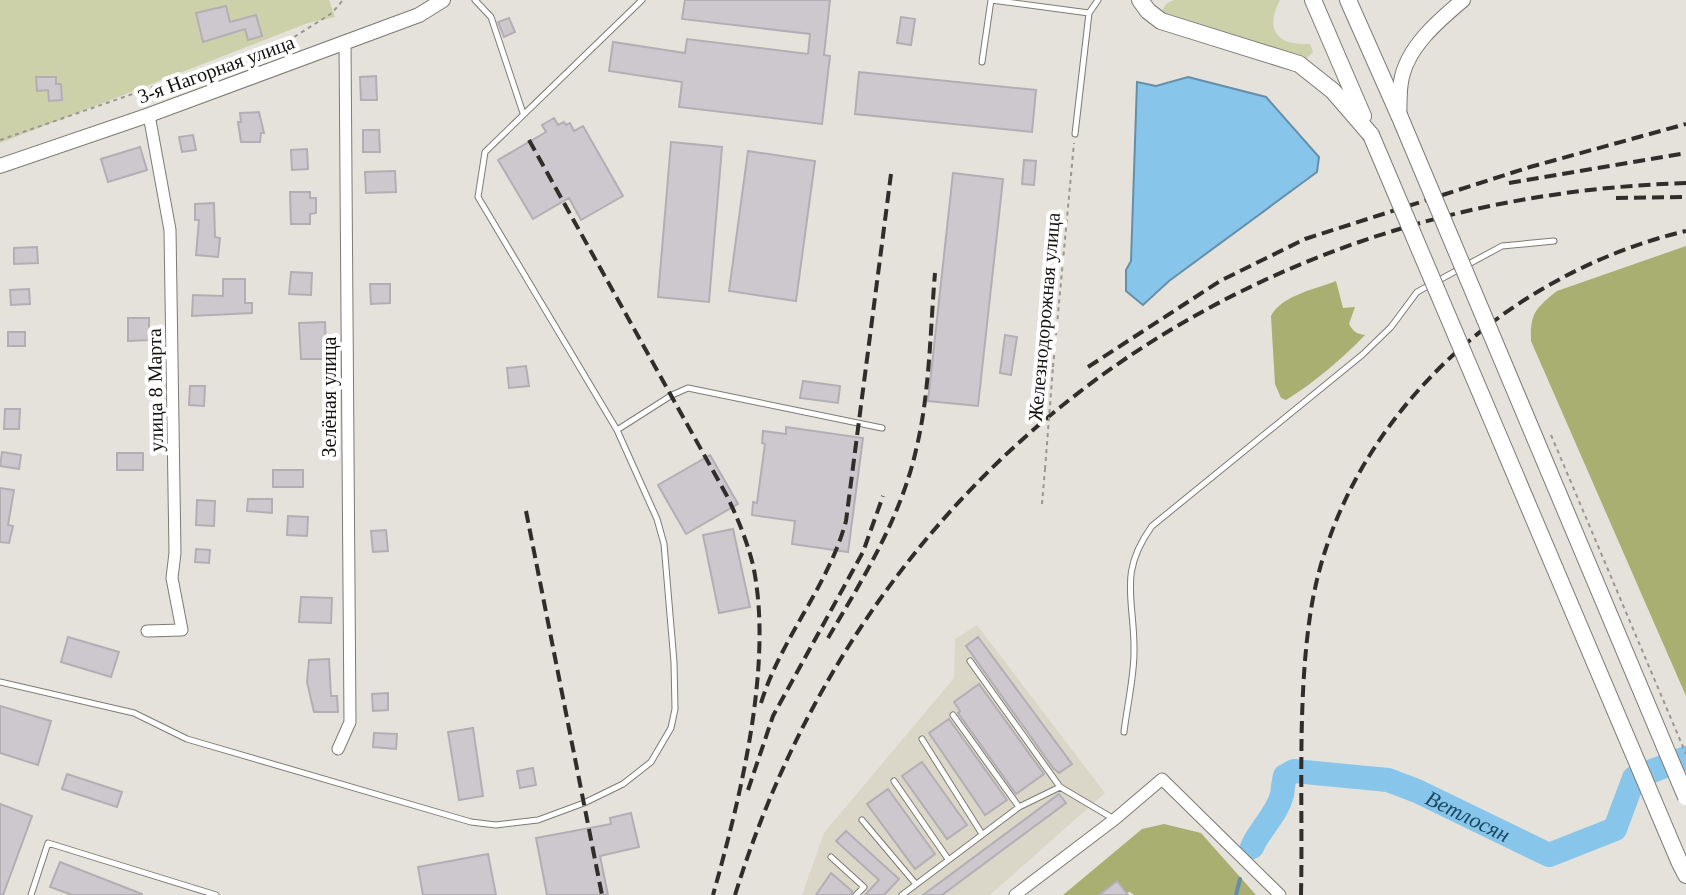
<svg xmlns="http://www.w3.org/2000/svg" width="1686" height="895" viewBox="0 0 1686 895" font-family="Georgia,serif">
<rect width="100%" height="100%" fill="#e4e2da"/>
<path fill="#dbd7c8" d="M977,625L1105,793L990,895H802L824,833L954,678L955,639Z"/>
<path fill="#cdd1aa" d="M0,0H329L335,17L308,23L0,143Z
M1174,0H1280C1264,30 1278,46 1310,44L1313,52L1305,60L1165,17L1161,12L1167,3Z"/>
<path fill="#a9ae71" d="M1686,246V696L1531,341C1530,313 1536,308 1557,291Z
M1336,281L1343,308L1355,307L1349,324C1353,331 1356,334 1365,335C1342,359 1315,382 1286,400L1281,398L1275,384L1271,316C1282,295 1316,289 1336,281Z
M1164,824L1201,833L1256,895H1134L1130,892L1118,895H1063L1142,829Z"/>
<path fill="#88c5ea" stroke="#658fa9" stroke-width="2" d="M1188,77L1266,97L1319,157L1317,172L1169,281L1143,305L1126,291V270L1131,261L1137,82L1156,86Z"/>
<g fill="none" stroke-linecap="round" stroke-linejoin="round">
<path stroke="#658fa9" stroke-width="4" d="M1236,895L1240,879"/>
<path stroke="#88c5ea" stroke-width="24" id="s1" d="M1252,847C1260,829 1277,814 1282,795C1283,789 1283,783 1285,776L1294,771L1388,780L1417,791L1549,855L1615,829L1634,778L1686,758"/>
</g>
<path fill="#cdc7ce" stroke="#b3aeb4" stroke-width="2" d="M685,0H830L824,55L830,56L822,124L679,107L682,82L609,71L613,42L685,53L687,39L808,54L810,34L682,19Z
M226,6L230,22L256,15L262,36L248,40L245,29L203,42L196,13Z
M901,17L915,19L911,45L897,43Z
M509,18L515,32L504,37L498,22Z
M859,72L1036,90L1032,132L855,114Z
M376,76L377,100H361L360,77Z
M36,77H56V84H61L62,100L49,101L48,90L37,91Z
M259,112L264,133H261L260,142H241L238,122H241L240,113Z
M554,118L558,125L564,122L566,125L570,123L574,131L583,126L623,196L581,220L569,198L533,219L498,160L546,132L542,125Z
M363,130H379L380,152H363Z
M193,135L196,150L182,152L179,137Z
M671,142L722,147L709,302L658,297Z
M140,147L147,170L108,182L101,159Z
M307,149L308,169L292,170L291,150Z
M748,151L815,161L796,301L729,291Z
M1024,160L1036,161L1034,185L1022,184Z
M395,171L396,192L366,193L365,172Z
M953,173L1003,179L978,406L928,401Z
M290,192H310V198H316V213L310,214V224H291Z
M214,203L215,237L220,238L218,257L196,255L199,220H195V204Z
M37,247L38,263L14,264V248Z
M291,272L312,273L311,295L289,294Z
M223,279H245V303H252V313L192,316L193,295L223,296Z
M370,284H390V303L371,304Z
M29,289L30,304L11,305L10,290Z
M128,318H149V340L128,341Z
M325,322L326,359H301L299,323Z
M8,332H25V346H8Z
M1005,335L1017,337L1011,375L1000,373Z
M526,366L529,386L509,388L507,368Z
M803,381L840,386L838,403L800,398Z
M190,386H205L204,406L189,405Z
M5,409H20L19,429H4Z
M786,427L863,438L848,552L792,544L795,521L752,515L753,502L757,503L765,444L762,443L763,431L786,434Z
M2,452L21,455L19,469L0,466Z
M117,453H143V470H117Z
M710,455L738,504L686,534L658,485Z
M273,470H303V487H273Z
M0,488L14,490L8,525L13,526L9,543L0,542Z
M248,499H272V513L247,511Z
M197,500L215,501L214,526L196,525Z
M288,516L308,517L307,536L287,535Z
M733,529L750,607L719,613L703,535Z
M386,530L388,551L373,552L371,531Z
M196,549L210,550L209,563L195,562Z
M301,597L332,598L331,623L299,622Z
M68,637L119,652L111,677L61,662Z
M978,637L1072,764L1059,773L1053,768L966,646Z
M329,659L331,696H337L338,712H314L307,682L309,660Z
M979,684L1044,774L1016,794L958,713L960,711L954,702Z
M388,693V710L373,711L372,694Z
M0,706L51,721L38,765L0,753Z
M949,719L1007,800L985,815L929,733Z
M473,728L483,796L459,800L448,732Z
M374,733L397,734L396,749L373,747Z
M922,762L967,825L947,839L902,776Z
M533,768L536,785L520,788L517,771Z
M67,774L122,792L117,807L62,789Z
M888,789L935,854L915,869L867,804Z
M1059,794L1066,803L942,895H923Z
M0,804L32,816L3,895H0Z
M631,813L639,847L600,856L608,895H547L536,838L611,824L610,818Z
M846,831L899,879L884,895H865L879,880L836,841Z
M488,854L496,895H423L418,867Z
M60,862L142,894V895H72L50,887Z
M831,873L852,891L851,895H816Z
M1117,881L1128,895H1099Z"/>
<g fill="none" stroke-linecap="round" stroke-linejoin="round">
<defs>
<path id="service" d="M475,0L491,17L523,113
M991,0L1089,13
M982,62L991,0
M1075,134L1089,13L1098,0
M617,430L672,395L688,388L882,428
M970,661L1060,787
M0,682L134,713L187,739L471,822L496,825L538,820L584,803L623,784L651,762L671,728L675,709L674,662L664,544L657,519L617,430L478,197L485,152L642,0
M953,715L1019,807
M1124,732C1127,706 1134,678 1134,652C1135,600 1117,574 1152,526L1362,355L1391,327L1417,292L1502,246L1554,241
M922,739L982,834
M894,781L948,859
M862,820L915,883
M831,857L864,887L856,895
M31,895L48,843L216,895
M902,895L1019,807L1060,787L1114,819"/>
<path id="minor" d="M147,631L182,630L172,578L175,553L170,230L149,115
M338,749L350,722L345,42
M1015,895L1115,819L1162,779L1280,895"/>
<path id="tertiary" d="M1399,115C1400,104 1399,93 1401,82C1406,48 1438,21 1463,0
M0,166L149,115L419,15L443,0"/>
<path id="secondary" d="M1140,0L1148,11L1161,21L1299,64L1333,91L1371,135
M1313,0L1363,116
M1348,0L1399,115
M1679,861L1686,875"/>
</defs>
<use href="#service" stroke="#7c7b74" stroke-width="7"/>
<use href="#minor" stroke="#7c7b74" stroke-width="13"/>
<use href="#tertiary" stroke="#7c7b74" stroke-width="16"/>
<use href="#secondary" stroke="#7c7b74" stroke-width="18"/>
<path stroke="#999791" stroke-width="2" stroke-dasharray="4 4" stroke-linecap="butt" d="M0,140L291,39L332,13L343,0
M1053,367L1074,143
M1042,504L1045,469"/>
<use href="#service" stroke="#fff" stroke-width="5"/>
<use href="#minor" stroke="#fff" stroke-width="11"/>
<use href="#tertiary" stroke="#fff" stroke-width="14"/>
<use href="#secondary" stroke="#fff" stroke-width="16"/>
<path stroke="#2f2e2b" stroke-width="4" stroke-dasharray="12 6" stroke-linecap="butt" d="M529,140L727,496C738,519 747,541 753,565C774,664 740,799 713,895
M1509,183L1686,153
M1616,198L1686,197
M1088,367L1220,281L1305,239L1530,167L1686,124
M526,511L602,895
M828,638C863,579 901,517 916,450C930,393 930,331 935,273
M761,703C781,638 828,587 846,521L891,174
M748,790L773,716L863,552L883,496
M735,895C869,463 1237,197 1686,183
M1301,895C1303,805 1297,705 1310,616C1338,424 1503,274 1686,231"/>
<defs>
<path id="secondary-bridge" d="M1399,115L1686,797
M1371,135L1679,861"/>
</defs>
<use href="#secondary-bridge" stroke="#7c7b74" stroke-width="18" stroke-linecap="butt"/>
<path stroke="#999791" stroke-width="2" stroke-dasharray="4 4" stroke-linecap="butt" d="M1551,435L1686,754
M1045,469L1053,367"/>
<use href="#secondary-bridge" stroke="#fff" stroke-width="16"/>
</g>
<g text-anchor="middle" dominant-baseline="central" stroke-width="8" stroke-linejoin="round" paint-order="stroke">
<g font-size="20" fill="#131210" stroke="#fff">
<text transform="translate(216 69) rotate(-20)">3-я Нагорная улица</text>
<text transform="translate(1044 317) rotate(-85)">Железнодорожная улица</text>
<text transform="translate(155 390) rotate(-91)">улица 8 Марта</text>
<text transform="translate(329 397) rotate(-90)">Зелёная улица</text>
</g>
<g font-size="22" font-style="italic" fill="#184962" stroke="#fff">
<text stroke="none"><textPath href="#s1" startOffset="272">Ветлосян</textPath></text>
</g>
</g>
</svg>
